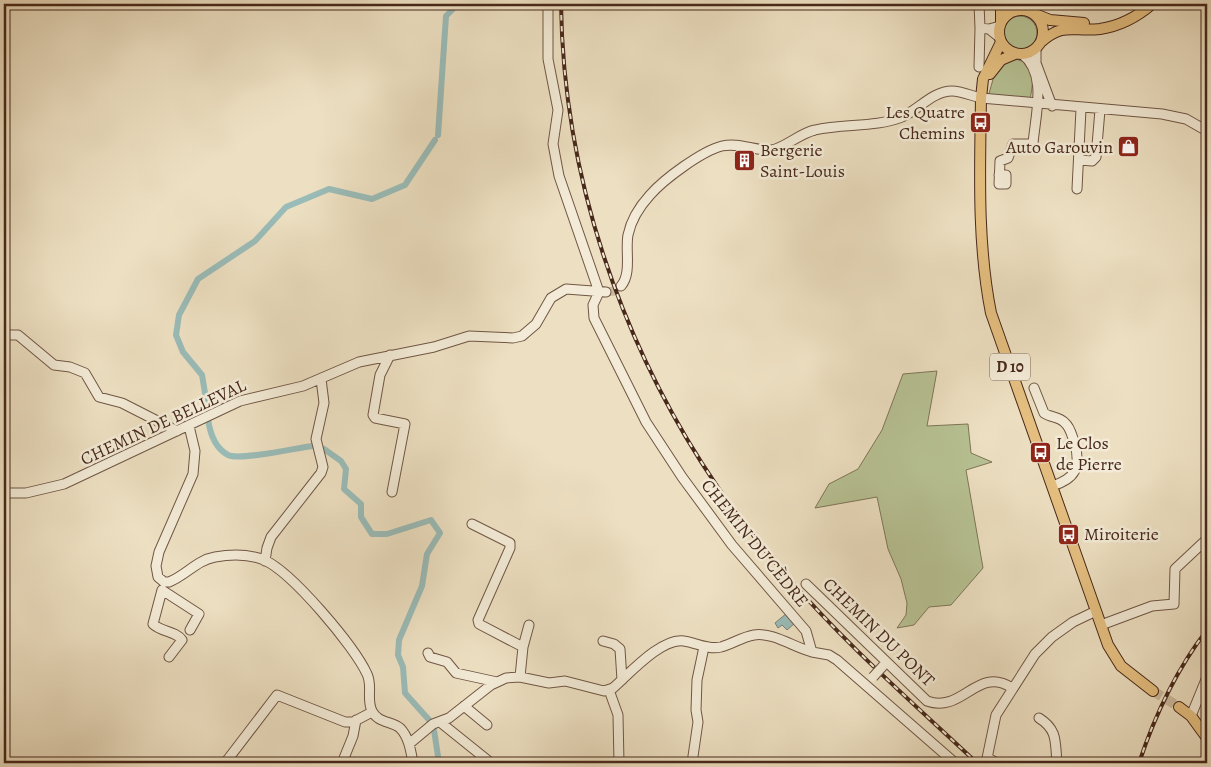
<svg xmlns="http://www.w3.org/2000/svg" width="1211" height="767" viewBox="0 0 1211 767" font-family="Alegreya,serif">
<rect width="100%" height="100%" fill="#ede0c2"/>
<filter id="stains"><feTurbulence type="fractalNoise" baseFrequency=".004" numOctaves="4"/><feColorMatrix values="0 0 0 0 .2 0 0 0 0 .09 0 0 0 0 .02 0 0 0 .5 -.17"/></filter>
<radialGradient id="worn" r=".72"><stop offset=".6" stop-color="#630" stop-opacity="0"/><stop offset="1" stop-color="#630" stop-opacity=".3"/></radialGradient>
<path fill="#b7c294" stroke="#7f7557" d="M1003 33a17 17 0 1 1 34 0a17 17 0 1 1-34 0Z
M1015,59C1038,64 1033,81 1030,100L988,97L994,76L1003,62Z
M937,371L927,426L968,424L971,453L992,462L966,470L983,568L951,605L929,607L914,625L897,628L906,615L907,603L901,579L888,549L877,497L815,508L829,484L858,469L882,430L903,374Z"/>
<path fill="#9abcb8" stroke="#798179" d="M787,613L795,623L787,630L782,625L778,628L775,623Z"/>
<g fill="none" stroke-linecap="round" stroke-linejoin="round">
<path stroke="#9abcb8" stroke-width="6" d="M438,135L446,16L458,4
M208,411L202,375L183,352L176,335L179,315L198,279L255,241L286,207L329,189L372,199L405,185L435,140
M208,419C210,434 215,448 228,455C240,461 296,448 312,446
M324,449L341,461L346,469L344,489L361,504V517L372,534H387L431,520L440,533L427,554L422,586L399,640L398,655L403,667L405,693L430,721
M434,730L439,763"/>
<path stroke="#ccbba0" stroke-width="9" stroke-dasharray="9 4.5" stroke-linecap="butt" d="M606,292L615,291L621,286"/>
<path stroke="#ccbba0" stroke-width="10" stroke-dasharray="10 5" stroke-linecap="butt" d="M1153,691L1179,707"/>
<defs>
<path id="minor" d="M548,4V59L558,110L553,144L559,176L599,292L593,305L594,318L646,422L682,477L732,545L806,631L812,652L829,655L837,660L955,763
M979,4L980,28
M999,37L989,29L1000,26
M1036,49V63L1052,106
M979,67L980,28L989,29
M1079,160L1092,161L1096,157L1100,110
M999,175H1006V184H999L1000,161L1008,158L1013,144H1033C1035,116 1048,74 1022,54
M1077,189L1081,109
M621,286C632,273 625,251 628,235C631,220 640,206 650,195C664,179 702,151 722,146C739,142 754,151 771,150C783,149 800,133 815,130C843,123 875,128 902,117C918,110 933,91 952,91C961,91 972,96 981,98L1162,114L1186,119L1207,131
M4,335H18L54,365L70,367L85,373L99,397L122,403L177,431
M390,355L380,375L373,415L375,418L405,424L392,492
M1034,388L1044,413C1051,418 1059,416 1065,423C1071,428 1072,437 1075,444C1081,468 1075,479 1052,486
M189,426L195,451L193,474L159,552L156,566L158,577L164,582H169C185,576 197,560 215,557C231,554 249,554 264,560C292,572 354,646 367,674C373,686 366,699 372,711C378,723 391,721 400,728C409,737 411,752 413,763
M4,493H26L64,484L240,401L303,386L359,362L434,347L469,336L513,338L522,336L536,324L551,298L566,289L606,292
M472,524L510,543V548L478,620L479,624L523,647L520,677
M265,561L267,548L271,537L321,473L323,467L316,439L324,403L321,379
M806,584L927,701C963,714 977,665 1012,688
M1101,625L1152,606L1174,604L1175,569L1207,539
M603,641L614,644L620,649L622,680
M523,647L529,625
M428,653L430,657L447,662L456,673L497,682
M169,657L182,640C176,631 161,632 153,624L162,590L199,614L190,630
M609,690L618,715L619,763
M464,706L487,725
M1191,716L1207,677
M1039,718C1058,730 1055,742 1057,763
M440,722L491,763
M409,744L433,724L449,718L491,685L506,678L520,677L549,683L565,681L604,691L613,688C629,674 662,637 684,641C697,643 708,650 721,647C732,644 742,637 754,635C773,632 793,647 812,652
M988,758L997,763
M225,763L277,695L345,722H353L372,712
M342,763L353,736L356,720
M692,763L698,722L696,710L697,680L704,647
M986,763L996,715L1035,654L1052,637L1073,622L1096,611"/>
<path id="major" d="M1001,4V22
M999 32a22 22 0 1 1 44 0a22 22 0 1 1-44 0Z
M1035,14L1050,20L1084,23
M1001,42L983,79L981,98C980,169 977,243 991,313L1108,645L1121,666L1153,691
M1041,42C1064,22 1072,32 1100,29C1120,26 1137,17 1152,4
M990,74L1001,60L1015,54
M1179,707L1191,716L1207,738"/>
</defs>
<use href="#minor" stroke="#705644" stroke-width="11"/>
<use href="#major" stroke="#47281a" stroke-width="12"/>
<use href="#minor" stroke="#f3ebd7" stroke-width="9"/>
<use href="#major" stroke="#e6c081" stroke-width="10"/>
<defs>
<path id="rail" d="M561,4C564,213 648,417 785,574C843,642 912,702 977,763
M1139,763C1155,715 1176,670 1207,630"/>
</defs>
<use href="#rail" stroke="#47281a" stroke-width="4"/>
<use href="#rail" stroke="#f3ebd7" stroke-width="2" stroke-dasharray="5.5" stroke-linecap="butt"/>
<defs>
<path id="minor-bridge" d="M873,677L883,666"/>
</defs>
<use href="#minor-bridge" stroke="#705644" stroke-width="11" stroke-linecap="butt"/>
<use href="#minor-bridge" stroke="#f3ebd7" stroke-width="9"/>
</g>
<defs>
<symbol id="bus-square" viewBox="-11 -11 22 22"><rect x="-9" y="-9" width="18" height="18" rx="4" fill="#8f2418" stroke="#f3ebd7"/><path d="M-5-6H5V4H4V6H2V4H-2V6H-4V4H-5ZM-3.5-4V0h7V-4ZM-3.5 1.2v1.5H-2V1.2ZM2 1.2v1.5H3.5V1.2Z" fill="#fff"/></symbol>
<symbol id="shop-square" viewBox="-11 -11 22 22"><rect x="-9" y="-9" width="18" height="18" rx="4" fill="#8f2418" stroke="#f3ebd7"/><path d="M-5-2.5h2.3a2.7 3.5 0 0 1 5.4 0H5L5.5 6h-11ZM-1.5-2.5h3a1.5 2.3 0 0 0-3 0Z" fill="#fff"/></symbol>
<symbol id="building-square" viewBox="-11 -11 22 22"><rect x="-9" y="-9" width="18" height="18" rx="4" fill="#8f2418" stroke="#f3ebd7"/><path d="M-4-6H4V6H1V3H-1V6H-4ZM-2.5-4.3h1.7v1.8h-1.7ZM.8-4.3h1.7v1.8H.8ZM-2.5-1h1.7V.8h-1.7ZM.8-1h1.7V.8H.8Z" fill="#fff"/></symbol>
</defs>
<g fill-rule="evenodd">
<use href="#bus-square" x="968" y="110" width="25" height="25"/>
<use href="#shop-square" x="1116" y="134" width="25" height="25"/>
<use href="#building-square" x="732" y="148" width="25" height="25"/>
<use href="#bus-square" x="1028" y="440" width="25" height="25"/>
<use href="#bus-square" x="1056" y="522" width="25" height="25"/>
</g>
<g text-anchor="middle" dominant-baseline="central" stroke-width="5" stroke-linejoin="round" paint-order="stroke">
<rect fill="#f3ebd7" stroke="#7b6253" stroke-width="1" x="990" y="353.5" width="40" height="27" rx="4"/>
<g font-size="16" font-weight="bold" fill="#47281a">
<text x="1010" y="367">D 10</text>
</g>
<g font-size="18" fill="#47281a" stroke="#f3ebd7" text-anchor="start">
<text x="965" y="112" text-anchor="end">Les Quatre<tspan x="965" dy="21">Chemins</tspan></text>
<text x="1113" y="147" text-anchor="end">Auto Garouvin</text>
<text x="760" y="150">Bergerie<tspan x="760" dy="21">Saint-Louis</tspan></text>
<text x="1056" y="443">Le Clos<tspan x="1056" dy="21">de Pierre</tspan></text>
<text x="1084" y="534">Miroiterie</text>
</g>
<g font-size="18" fill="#47281a" stroke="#f3ebd7">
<text transform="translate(163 422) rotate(-25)">CHEMIN DE BELLEVAL</text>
<text transform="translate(755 543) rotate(51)">CHEMIN DU CÈDRE</text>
<text transform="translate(879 632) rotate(44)">CHEMIN DU PONT</text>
</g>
</g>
<rect width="1211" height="767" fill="none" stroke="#ede0c2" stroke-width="20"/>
<rect x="5" y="5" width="1201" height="757" fill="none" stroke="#47281a" stroke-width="2.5"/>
<rect x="10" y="10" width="1191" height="747" fill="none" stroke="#47281a"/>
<rect width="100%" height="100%" filter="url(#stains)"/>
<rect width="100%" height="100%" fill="url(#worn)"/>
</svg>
